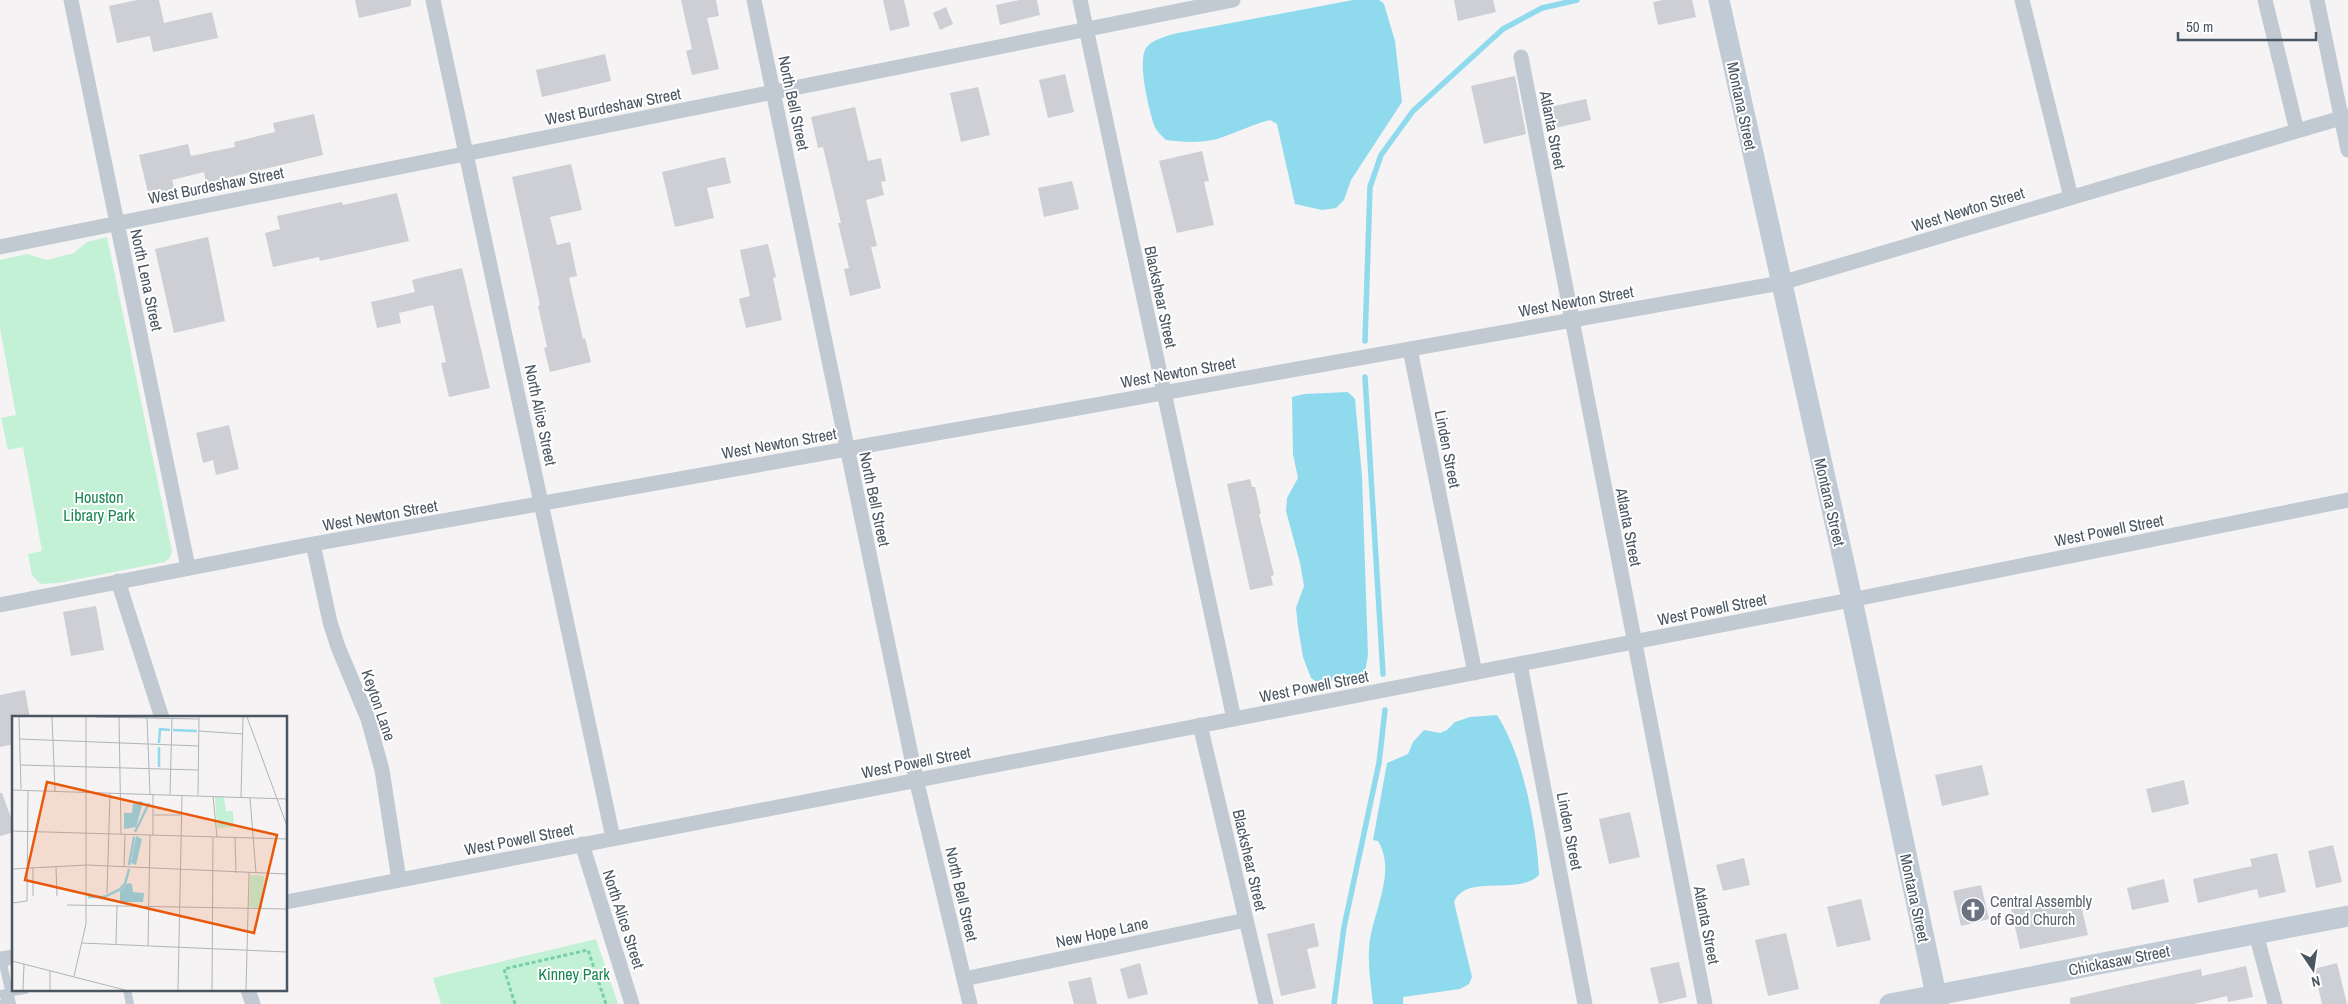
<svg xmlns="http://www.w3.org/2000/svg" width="2348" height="1004" viewBox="0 0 2348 1004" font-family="'Archivo Narrow',sans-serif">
<rect width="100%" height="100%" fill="#f5f3f3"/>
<path fill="#c3f1d5" d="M107,237L172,551L170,558L165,562L58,583L40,584L32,575L28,554L42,551L23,447L8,450L1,418L16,415L0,328V260L27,254L47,260L74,253L87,242Z
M596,939L618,1004H441L433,978Z"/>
<path fill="#90daee" d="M1353,0H1379L1384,4L1395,41L1402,102L1351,180L1344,200L1336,208L1322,210L1295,204L1277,124L1270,120C1250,125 1232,135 1213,140C1197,143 1182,142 1166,140C1162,136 1156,131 1154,125C1149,109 1137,62 1146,48C1152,40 1164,37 1173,34Z
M1348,392L1355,399L1362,476L1368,655L1365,672L1320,684L1311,678L1303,657L1298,627L1296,608L1304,586L1300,563L1286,511L1287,498L1298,478L1293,454L1292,397L1304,394Z
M1497,715C1523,755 1537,828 1539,875C1519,896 1465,873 1454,902L1472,977L1469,984L1460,989L1403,997V1004H1373C1371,986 1368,967 1369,950C1370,916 1398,874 1378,841L1373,840L1387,763L1408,754L1413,742L1424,730L1440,733L1447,730L1455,722L1470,717Z"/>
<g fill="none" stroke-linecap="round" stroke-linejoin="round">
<path stroke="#90daee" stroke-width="5.5" d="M1365,341L1370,187L1381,155L1413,111L1503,29L1542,8L1577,0
M1365,377L1383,674
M1334,1004L1344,927L1379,763L1385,710"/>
</g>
<path fill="#cdcfd5" d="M137,0H159L164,23L212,12L218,38L153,52L150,36L117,43L109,6Z
M355,0H411V6L359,18Z
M681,0H716L719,16L707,18L719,69L692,75L686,51L692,49Z
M883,0H904L910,26L890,31Z
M1019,0H1037L1040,15L1000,25L996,5Z
M1454,0H1493L1496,12L1458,21Z
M1663,0H1692L1696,17L1658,25L1653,2Z
M946,7L953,24L940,30L933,13Z
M605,54L611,81L542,97L536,70Z
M1065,74L1074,112L1048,118L1039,80Z
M1515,76L1526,134L1484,144L1471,86Z
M978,87L990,135L961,142L950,93Z
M1586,99L1591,120L1555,128L1550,107Z
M855,107L868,161L881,158L886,181L881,182L884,195L866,200L877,246L871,247L881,288L850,296L844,269L849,268L838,223H841L823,147L818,148L811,117Z
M314,114L323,155L206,183L204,172L172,180L175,191L149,197L139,155L188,144L191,156L235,147L234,142L275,132L273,123Z
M1202,151L1209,181L1204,182L1214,225L1177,233L1159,161Z
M725,157L731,183L707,188L714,218L675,227L662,172Z
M571,164L582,210L550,217L557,245L570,242L577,276L569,278L583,339L585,338L591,362L550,372L544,348L547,347L538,306L540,305L512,177Z
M1072,181L1079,209L1044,217L1038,188Z
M397,193L409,241L320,261L319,257L273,267L265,233L280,229L277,216L342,202L343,205Z
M208,237L225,321L174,333L155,249Z
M768,244L776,277L773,278L782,320L746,328L739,299L750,296L740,250Z
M462,268L490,388L449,397L441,363L446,362L433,305L399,313L401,323L377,328L371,302L415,292L412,280Z
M229,425L239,469L216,475L213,460L203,463L196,433Z
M1250,479L1252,487H1255L1261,514H1259L1274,575L1271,576L1273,585L1250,590L1227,484Z
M96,606L104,650L71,656L63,612Z
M25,690L30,718H14V744L0,747V695Z
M1982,765L1989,795L1942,806L1935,775Z
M2184,780L2189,804L2152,813L2146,789Z
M0,793H2L14,826V832L0,836Z
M1630,812L1640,857L1609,864L1599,819Z
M2333,845L2342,882L2316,888L2308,851Z
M2277,853L2286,892L2259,898L2257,889L2198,903L2193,879L2252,866L2250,859Z
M1744,858L1750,885L1723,891L1716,865Z
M2164,879L2169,902L2132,910L2127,888Z
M1981,885L1989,919L1961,926L1953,891Z
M2079,897L2088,935L2020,949L2011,909L2035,904L2036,907Z
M1861,899L1871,940L1837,947L1827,907Z
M1314,923L1319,946L1307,949L1316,988L1281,996L1267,934Z
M1786,933L1799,989L1768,996L1755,940Z
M1679,962L1687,997L1659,1004L1650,968Z
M1140,963L1148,994L1128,999L1120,969Z
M2337,963L2347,1004H2322L2314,969Z
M2246,966L2253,997L2228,1002L2227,996L2194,1004H2070V998L2123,986L2201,969L2202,976Z
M1091,977L1097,1004H1074L1068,982Z"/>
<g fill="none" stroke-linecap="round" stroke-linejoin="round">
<path stroke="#7ad0a6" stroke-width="3" stroke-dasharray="4 2.5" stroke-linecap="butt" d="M515,1004L504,969L588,950L606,1004"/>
<path stroke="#c1cad2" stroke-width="8" d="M2,959L12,1004
M127,990L130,1004
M0,994L25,990
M2,1004L10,993"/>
<path stroke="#c1cad2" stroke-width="15" d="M71,0L188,567
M433,0L613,838
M754,0L916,779L970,1004
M1080,0L1234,719
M2022,0L2071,197
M2265,0L2297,131
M2317,0L2348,150
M1521,57L1705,1004
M0,247L1233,0
M1410,349L1475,673
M313,544L330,622L338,647L368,719L382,770L399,880
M118,581L162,718
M0,605L313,544L1781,283L2348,116
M1520,664L1585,1004
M1200,725L1266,1004
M582,844L632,1004
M286,902L1866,597L2348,500
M2256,934L2275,1004
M0,959L14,957
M964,979L1246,920
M248,990L253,1004"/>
<path stroke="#c1cbd6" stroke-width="21" d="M1719,0L1848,581L1938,1004
M1890,1004L2348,916"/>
</g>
<defs>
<symbol id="church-disc" viewBox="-11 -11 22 22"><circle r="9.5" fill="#6b7280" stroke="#fff"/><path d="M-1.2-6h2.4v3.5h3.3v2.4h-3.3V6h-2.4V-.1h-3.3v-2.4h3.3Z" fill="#fff"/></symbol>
</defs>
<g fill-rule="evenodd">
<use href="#church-disc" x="1959" y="896" width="28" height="28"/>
</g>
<g text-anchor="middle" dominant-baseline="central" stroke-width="4" stroke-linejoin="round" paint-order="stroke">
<g font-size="16" fill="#4a5661" stroke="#fff">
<text transform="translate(794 103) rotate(78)">North Bell Street</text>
<text transform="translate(613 106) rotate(-11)">West Burdeshaw Street</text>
<text transform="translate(1742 106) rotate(78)">Montana Street</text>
<text transform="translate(1553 130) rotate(79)">Atlanta Street</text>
<text transform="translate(216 185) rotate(-11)">West Burdeshaw Street</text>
<text transform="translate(1968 209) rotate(-17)">West Newton Street</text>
<text transform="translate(147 280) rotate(78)">North Lena Street</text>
<text transform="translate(1161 297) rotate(78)">Blackshear Street</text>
<text transform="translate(1576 301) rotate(-10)">West Newton Street</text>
<text transform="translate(1178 372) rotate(-10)">West Newton Street</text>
<text transform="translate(541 415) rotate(78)">North Alice Street</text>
<text transform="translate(779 443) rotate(-10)">West Newton Street</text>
<text transform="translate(1448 449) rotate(79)">Linden Street</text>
<text transform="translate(875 499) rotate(78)">North Bell Street</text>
<text transform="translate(1830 502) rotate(77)">Montana Street</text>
<text transform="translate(380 515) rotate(-10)">West Newton Street</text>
<text transform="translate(1629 527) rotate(79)">Atlanta Street</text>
<text transform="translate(2109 530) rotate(-11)">West Powell Street</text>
<text transform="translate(1712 609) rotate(-11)">West Powell Street</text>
<text transform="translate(1314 686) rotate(-11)">West Powell Street</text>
<text transform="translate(379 705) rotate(71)">Keyton Lane</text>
<text transform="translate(916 762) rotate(-11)">West Powell Street</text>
<text transform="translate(1570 831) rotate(79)">Linden Street</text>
<text transform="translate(519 839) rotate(-11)">West Powell Street</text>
<text transform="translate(1250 860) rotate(77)">Blackshear Street</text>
<text transform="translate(962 894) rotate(77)">North Bell Street</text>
<text transform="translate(1915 898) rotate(78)">Montana Street</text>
<text transform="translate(624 919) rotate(72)">North Alice Street</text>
<text transform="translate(1707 925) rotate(79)">Atlanta Street</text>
<text transform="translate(1102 932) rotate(-12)">New Hope Lane</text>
<text transform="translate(2119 960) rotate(-11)">Chickasaw Street</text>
</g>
<g font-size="16" fill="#17864f" stroke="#fff">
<text x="99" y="497">Houston<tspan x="99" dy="18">Library Park</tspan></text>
<text x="574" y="974">Kinney Park</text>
</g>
<g font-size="16" fill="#5b616d" stroke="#fff" text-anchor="start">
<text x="1990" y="901">Central Assembly<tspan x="1990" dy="18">of God Church</tspan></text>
</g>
</g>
<g transform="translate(12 716)">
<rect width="275" height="275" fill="#f5f3f3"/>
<path d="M203,81H212L214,95H221L222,111L205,112ZM238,159L252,160L250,192L237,191Z" fill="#c3f1d5"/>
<path d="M128,85L131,86L124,111L112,113V97H120L121,88ZM124,120L130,123L124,149L119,147ZM116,167L120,168L121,176L132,177L131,186H108V175Z" fill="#90daee"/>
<path fill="none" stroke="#90daee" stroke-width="2.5" d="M161,14L185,15M147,27L148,13L158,14M147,31V51M123,116L137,87M117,149L122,121M76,181H92L107,174L113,168L117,153"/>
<path fill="none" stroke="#b1b4b9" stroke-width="1" d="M7,1L9,73M40,1L43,75M84,1L187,3M107,1L109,118M235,1L275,110M135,2L138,78M187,15L231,18M8,23L187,30M9,49L186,54M0,74L275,83M141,78V119M158,79L160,2M186,79L187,1M201,80L205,121M229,81L231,1M238,82L244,157M142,99H170M0,115L275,123M223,122L224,157M44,151L45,180M112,151L113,118M21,152V180M0,153L75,149L275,158M95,177L98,77M0,187L15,185L16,74M55,189L275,193M70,227L275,236M104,228L105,189M136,230L138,119M0,245L113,274M62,260L74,208V1M11,274L12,248M38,274V255M166,274L170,79M200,274L201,121M234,274L237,157"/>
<path fill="#e8590c" fill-opacity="0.15" stroke="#e8590c" stroke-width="2.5" d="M35,66L265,119L242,217L13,164Z"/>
<rect width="275" height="275" fill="none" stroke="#4a5661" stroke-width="2.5"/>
</g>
<g transform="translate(2313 969) rotate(167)" stroke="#ffffff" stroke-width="4" paint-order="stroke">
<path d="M0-4L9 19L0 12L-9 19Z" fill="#4a5661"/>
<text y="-8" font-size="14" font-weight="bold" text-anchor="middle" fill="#4a5661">N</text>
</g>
<path d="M2178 32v8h138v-8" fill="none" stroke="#4a5661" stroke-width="2.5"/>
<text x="2186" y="32" font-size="15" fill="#4a5661" stroke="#ffffff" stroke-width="4" paint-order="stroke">50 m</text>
</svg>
